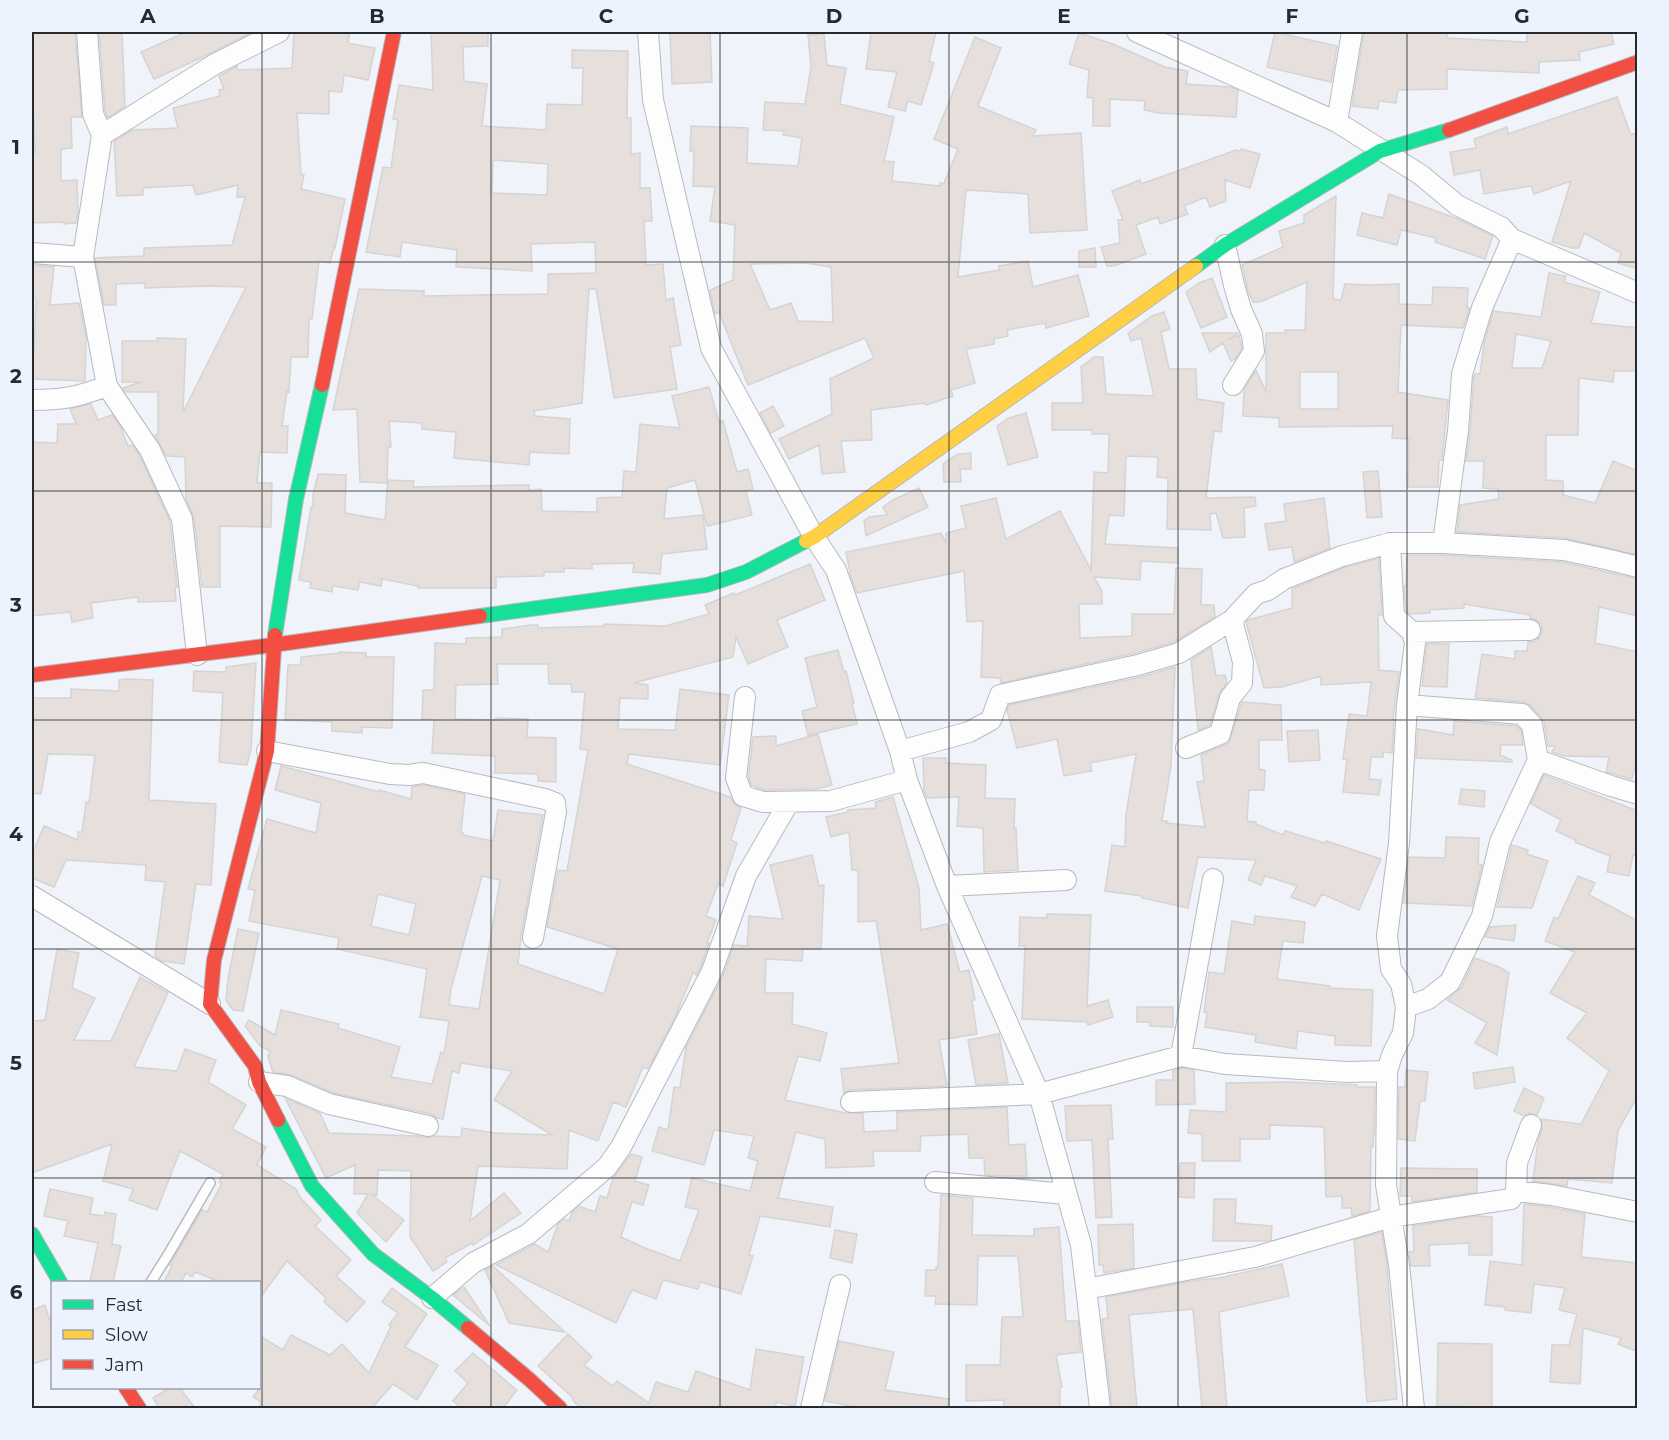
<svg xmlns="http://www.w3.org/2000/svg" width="1669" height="1440" viewBox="0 0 1669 1440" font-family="Montserrat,sans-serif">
<rect width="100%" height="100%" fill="#f0f4fa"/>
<path fill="#e6dfdb" stroke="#d4d4d5" stroke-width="1.5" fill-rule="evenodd" d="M32,32H75L82,117H71L72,148L61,149V181L77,180L78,212L76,223L64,224V222L32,223V153H35L34,118H32Z
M99,32H122L125,106L109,117H107L105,111Z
M186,32H253L203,57L154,79L141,52Z
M294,32H350L348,43L375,48L368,80L344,75L342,92L329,91V114L297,113L301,174L304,175L301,189L345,199L335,248L334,247L330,263L319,261L312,319H309L308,357H291L289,392L287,391L282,426H288L287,453L260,452L257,483H272L271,527L220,526V587H202L194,518L186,499L185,457L166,456L155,435L158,434V392H125L123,388L141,382H122V341H157V338L186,339L183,412L246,287L208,286L145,288V283L116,284V305H104L95,258L144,256V248L232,245L245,197H237L238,185L196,195L193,185L143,188V195L117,196L114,141L132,130L178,128L173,108L220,96L219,90L224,89L219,76L237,66L238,70L292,68Z
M431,32H488V46L463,47L464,81L487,84L482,126L546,130L547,104L582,105L583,68H572V50L628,51L627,118H631V154L640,153V188H650L652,221H644L646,265L663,264L666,300L673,298L681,345L670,347L677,389L614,398L596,289H589L582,403L534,411L535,416L570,419L569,454L530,452L529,465L454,458L456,432L422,429V423L389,421L391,447H388L387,483L360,482L357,409L333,410L359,289L424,291V296L548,294V274L596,273L595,242L531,244L532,271L456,267L457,250L402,242L400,257L366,252L383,167L391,168L398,120L393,119L399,85L433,90ZM493,160L548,164L547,195L492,193Z
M670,32H710L712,82L672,84Z
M871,32H936L929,61L934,63L921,105L908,101L905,111L888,107L897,72L866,69Z
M1275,32L1337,46L1331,82L1267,67Z
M1364,32H1447V38L1527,42V32H1611L1614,44L1579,52L1580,60L1539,62V73L1447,69V89L1398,90L1396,103L1379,101L1378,109L1352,106Z
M1079,33L1113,44L1165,67L1188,71L1186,84L1230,87L1238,90L1236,117L1158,113L1144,110L1145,101L1110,99V126H1093V98L1087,97L1089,70L1069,64Z
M824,34L827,65L846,68L840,104L894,117L884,161L894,162L892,181L940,186V183H944L958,149L934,139L975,37L1001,48L978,106L1036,130L1033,136L1081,133L1087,230L1030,233L1028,194L966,190L958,277L999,270V266L1028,261L1033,287L1078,275L1089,316L1046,328L1045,323L1007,330L1008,336L994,339V344L966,349L975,383L951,390L953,396L926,405L925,403L871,410L872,440L841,441L845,472L822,474L819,445L789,459L779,439L832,414L830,379L874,358L865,338L748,385L719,312L715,314L710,290L733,280L735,225L710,221L715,187L693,186L694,152L690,151L691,126L748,128L747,163L798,166L802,138L783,135L784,131L763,130L765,102L805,104L811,66L808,35ZM806,263L831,267L833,322L798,321L791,303L770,310L750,264Z
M1617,97L1631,135L1638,132V269L1618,263L1621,253L1584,233L1579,248H1572L1552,242L1571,181L1534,194L1531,186L1484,194L1480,170L1454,175L1450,152L1476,148L1474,139L1507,127L1508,134Z
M1241,149L1260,154L1250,188L1225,180L1226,201L1210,207L1206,197L1184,206L1188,214L1160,224L1158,217L1136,225L1146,254L1114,266H1107L1101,247L1120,243L1118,220H1123L1112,191L1140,180L1141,184L1236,150L1240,151Z
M1389,194L1458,219L1493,236L1485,259L1435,242L1436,238L1401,230L1397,245L1357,235L1362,213L1383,218Z
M1336,196L1333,299L1341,300L1345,284L1371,285L1399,284V304L1432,305L1433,287L1468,288L1467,308H1470L1463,328L1401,325L1398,392L1448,400L1442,460H1439L1438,487H1408L1409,439L1392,438L1393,426L1279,427V418L1243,416L1244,390L1256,370L1266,392V333H1285V330H1305L1307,282L1260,302H1253L1248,291L1242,265L1283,247L1279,231L1304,223V215ZM1300,372H1338V409H1300Z
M1095,248L1096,267H1079V251Z
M32,265L54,267L50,305L79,303L86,337L85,381L32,379V352H34L36,298L32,297Z
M1549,273L1566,276L1564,282L1600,292L1591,323L1638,328V371H1614L1613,382L1579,378L1578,435H1546V480L1563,481V495L1595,503L1613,461L1638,471V555L1565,538L1457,532L1460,505L1499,499L1498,489L1483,488L1484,461H1466L1470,432L1474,376L1475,374H1480L1484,343L1493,312L1494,311L1541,317ZM1516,334L1551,341L1542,368H1512Z
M1212,278L1227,317L1201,328L1186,292L1199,283Z
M1164,312L1170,329L1161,332L1169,369H1196L1197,399L1224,403L1221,432L1214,431L1206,498L1255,497L1256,506L1244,508L1245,537L1223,538L1216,513L1210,514L1211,530L1167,529L1168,478L1157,477L1158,457L1126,456L1124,516L1109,515L1105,544L1178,548V563L1141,561L1140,580L1094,577L1102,591V604H1079L1080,638L1132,636V614H1174L1176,568L1202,569L1201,605H1214L1215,617L1174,642L1135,653L1001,683L1000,678L981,677L983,621L967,622L964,571L857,593L851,577L846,552L941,533L946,543V533L966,528L961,506L996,498L1006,539L1060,511L1091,570L1094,472L1108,473L1109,434H1092V430H1052V403H1083L1081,367L1094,357H1103L1106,394L1154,396L1141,338L1131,341L1128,333L1152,316Z
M1202,333H1238L1228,340L1239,335L1242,348L1235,359L1231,361L1223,343L1210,352Z
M709,387L719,422L723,421L737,472L748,469L753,489L746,491L752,515L707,526L695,480L667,488L664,519L703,515L707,549L662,554L660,574L633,572L634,563L592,564V569L564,568V572H544V576L496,577V588H418V586L382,579L381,586L360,582L358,590L333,586L332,592L310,588L311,582L299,580L311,507H313V495L318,474L346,475L345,513L385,520L388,480L414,481L413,487L529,485V490L541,489L542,511L597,512V498L622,497L624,471L636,472L640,424L680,428L672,396Z
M91,404L98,420L112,415L121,428L128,446L132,445L140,456L170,522L177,587H175L176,601L138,602V597L91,603L93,618L72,622L70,612L32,616V442L57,443L58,424H76L70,409Z
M773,406L784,426L771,433L760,413Z
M1026,413L1038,457L1008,465L997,426L1009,418Z
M971,453V469H960L961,482H944L943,464L958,454Z
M1378,471L1382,517L1367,518L1363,472Z
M919,488L928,507L866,536L864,521L869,517L887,515L883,507L893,500Z
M1324,498L1330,548L1294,562L1292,547L1269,550L1265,524L1286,521L1284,504Z
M1407,555H1443L1562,562L1638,579V616L1599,607L1595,643L1638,652V752L1632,779L1606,772L1609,757L1564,756L1552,752L1555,746H1548L1544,722L1541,717L1530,705L1523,702L1475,698L1482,654L1515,659V651H1527L1528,642L1536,641L1540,636L1542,630L1541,624L1536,620L1530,618V615L1464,604V608L1430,610V613L1409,614L1406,610L1404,586H1406Z
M1376,559H1379L1382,615H1378L1379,670L1399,672L1393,719L1394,720L1392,753L1383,752V757H1371L1369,779L1381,780L1379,795L1343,792L1347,759H1343L1349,714L1367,716L1371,682L1321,685V676L1282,687L1264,688L1246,622L1248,620L1292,608V589L1346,567Z
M810,564L825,600L777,620L788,647L748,664L736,637L733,657L634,683L648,685V699L620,698L618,729L675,730L680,689L729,695L720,765L629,754L627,764L730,797L735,804L741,808L731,840L737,843L723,886L718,884L706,916L716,920L707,943H709L701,966L696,976V974L693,973L675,1017L648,1069L643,1067L626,1107L613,1102L598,1141L569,1130L567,1169L478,1166L470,1221L504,1193L521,1213L473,1245L472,1243L445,1258L447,1262L433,1271L410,1237L411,1171L378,1170L377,1195L371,1194L404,1220L386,1242L357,1213L368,1194H354L355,1165L326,1178L285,1098L320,1113L329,1133L417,1136L426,1138L433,1136L461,1137L462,1128L495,1133L552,1135L494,1100L512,1071L461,1063L459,1073L452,1071L443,1119L437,1118L431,1114L333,1093L291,1075L273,1072L268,1057L270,1051L260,1046L245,1026L249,1020L275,1035L281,1010L339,1024L338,1028L400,1047L391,1077L432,1084L441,1052L444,1053L449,1021L420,1017L427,969L337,949L339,938L249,921L255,890L248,889L267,819L316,833L321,803L275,790L281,766L379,792V790L411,799L412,787L423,785L465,794L461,832L463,833L462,835L493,841L498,810L543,815L521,936L518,964L604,994L618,949L547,927L558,870L567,871L588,750L580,749L585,692H572L571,684H549L548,664H497L498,684L456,685L455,719L496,720V718L528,719L527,737L556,738V782L538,781V774L495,773V756L432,753L434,720L422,719L423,690H434L435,643L466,644V638L502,637V629L531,625H538V628L604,626V624L665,626L709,614L705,605L734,593L735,595ZM482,876L500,880L479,1009L449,1005L451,989ZM378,894L416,904L409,935L371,926Z
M1427,644H1449L1447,687L1422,686Z
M1211,647L1216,676L1225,675L1227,683L1219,694L1210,725L1198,730L1191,660Z
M838,650L844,672L846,671L854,703H852L857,724L808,735L802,711L817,707L805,658Z
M340,652L366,653V657H394L392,728L362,727V733L332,731V722L285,720L288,665H301V657L340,653Z
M256,663L251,749L247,765L219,762L223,693L193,691L194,671L226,672V667Z
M1175,667L1171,766L1162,821H1167V823L1205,827L1197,782L1204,781L1201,755L1225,745L1229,742L1242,702L1281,705L1282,740H1259V769L1265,770L1264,790H1249L1247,821L1256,822V824L1283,835L1285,831L1325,843L1326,841L1381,859L1359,910L1322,894L1315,906L1291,897L1297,886L1265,876L1261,885L1248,880L1256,860L1198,857L1188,908L1142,898V896L1105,891L1112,845L1125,847L1126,815L1136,754L1090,763L1092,771L1064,776L1057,739L1017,748L1007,710L1009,705L1141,677Z
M127,679L153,680L149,800L216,804L211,885L196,884L184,964L162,961L155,956L165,882L145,880L146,865L66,860L54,887L32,878V854L44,826L78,840V832H82L86,802L89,803L95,755L48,754L41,794L33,793L32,698H71V689L119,691V680Z
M1454,721L1516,726L1521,730L1523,745H1501L1500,755L1512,760V762L1416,758L1418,729L1453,735Z
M1318,730L1320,760L1289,762L1287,731Z
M818,734L832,785L817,789L765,790L752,786L749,779V771L753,737L776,736V746Z
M923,758H946V763L986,765L985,798L1015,799L1014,829L1016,828L1018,870L984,872L983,828L957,826L959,797L927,798L924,791Z
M1544,775L1638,811V856L1633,855L1629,876L1607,872L1610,856L1575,842L1576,840L1556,831L1561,820L1531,804Z
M1461,789L1485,791L1484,807L1459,804Z
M893,797L919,888L921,930L947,924L960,972L969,970L975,1000H972L977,1034L939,1040L947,1086L850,1090L844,1093L841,1069L899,1063L876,921L858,922V870H852L849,832L831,837L826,817L848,812V810L876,808L875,802Z
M1446,837L1479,838L1478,864L1482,865L1472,906L1403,903L1409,857L1445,858Z
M1512,845L1528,850L1527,854L1548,861L1532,908L1497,907Z
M812,855L819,886L824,885L821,949H803L802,961L766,959L765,993H793L792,1024L827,1033L820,1061L798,1056L785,1100L846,1113H863L864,1132L897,1130V1112L1007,1107L1009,1145L1025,1144L1027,1176H1005L985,1175L984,1158H969L968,1134L921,1136L920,1151H873L874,1166L826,1168L825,1139L796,1132L778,1198L833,1207L830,1227L760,1216L749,1255L753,1256L741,1294L700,1282L698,1289L663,1280L656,1299L632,1290L616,1323L496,1265L535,1244L548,1252L558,1224L564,1219L569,1221L572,1213L579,1206L595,1212L600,1196L607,1198L613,1178L631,1154L642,1157L635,1181L649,1185L643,1205L632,1202L621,1237L645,1248L680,1261L699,1210L685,1207L692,1178L750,1191L758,1161L748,1158L754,1136L714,1130L704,1165L652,1151L659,1127L668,1130L674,1087L680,1088L686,1047L723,976L734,945L747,946L749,916L783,919L770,865Z
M1578,876L1595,883L1589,895L1638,921V1095L1618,1131L1612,1183L1568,1179L1567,1186L1533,1181L1538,1141L1542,1129L1541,1119L1581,1124L1609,1071L1567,1038L1587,1013L1550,993L1575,952L1545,941L1554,917L1558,919Z
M1047,914L1091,915L1087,1006L1108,1000L1113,1017L1088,1025L1087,1022L1022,1019L1025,946H1019L1020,917L1047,918Z
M1255,916L1305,922L1303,943L1283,941L1277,979L1330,986V988L1373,990L1371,1046L1335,1045V1036L1298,1031L1296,1049L1255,1042L1256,1035L1205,1027L1207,1013L1204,1012L1209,972L1224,974L1232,921L1254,925Z
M1516,925L1514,941L1485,937L1490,927Z
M238,929L259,933L243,1011L233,1010L226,1000L228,979Z
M57,949L79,953L72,988L95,998L74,1040L111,1041L140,977L168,993L134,1067L177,1071L185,1049L216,1060L208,1082L246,1105L232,1129L266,1147L257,1165L296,1189L300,1197L321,1220L315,1226L351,1260L336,1276L365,1302L347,1322L324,1302L326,1298L287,1261L260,1298V1282H220L195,1272L192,1277L186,1273L181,1282H164L172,1266L170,1265L202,1210L207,1212L222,1183L219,1182L223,1174L180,1151L157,1210L129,1200L133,1189L103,1181L112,1144L32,1173V1021L45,1020Z
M1475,958L1499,967L1509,973L1497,1055L1475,1043L1487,1023L1447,1000L1461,988Z
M1137,1007H1173V1027L1150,1026V1022H1137Z
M999,1034L1008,1083L976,1085L968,1040Z
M1513,1067L1515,1082L1475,1089L1473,1073Z
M1182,1068L1194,1070L1195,1104L1156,1105V1080H1173V1071Z
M1406,1070L1428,1072L1425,1101H1420L1415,1141L1398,1139L1399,1087H1405Z
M1289,1082L1357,1085V1087H1375L1374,1136L1373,1135V1147H1371L1370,1211L1352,1216L1351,1208H1342V1196L1326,1197L1324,1127L1270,1125V1139H1240V1161H1202V1134L1188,1133L1190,1110L1226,1112V1083Z
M1524,1088L1544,1098L1537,1115L1530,1113L1524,1116L1514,1111Z
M1111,1105L1113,1139H1108L1112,1217L1096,1218L1092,1140L1067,1141L1065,1106Z
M1180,1163H1195L1194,1198L1179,1197Z
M1401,1168L1477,1169V1192L1412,1202V1196H1400Z
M50,1189L93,1198L90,1214L104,1216L105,1212L116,1214L112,1244L121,1246L113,1282H98L90,1281L98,1243L64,1236L68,1221L44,1216Z
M941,1195L973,1198L972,1235L1034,1236V1229L1059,1227L1066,1321H1078L1081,1352L1056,1355L1062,1387L1060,1388V1408H1004V1400L966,1401V1365H1000L1002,1317H1023L1018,1256H978L977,1305L935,1304L936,1296H925L926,1270H936V1267H938Z
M1214,1199H1236L1235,1223L1272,1226L1271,1240L1265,1241H1213Z
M1524,1204L1549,1207L1585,1214L1581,1257L1638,1263V1352L1618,1344L1621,1338L1583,1328L1580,1384L1550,1382L1552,1345H1569L1577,1314L1559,1310L1565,1288L1534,1284L1531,1313L1505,1310V1307L1485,1305L1490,1261L1522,1265Z
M1477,1216L1492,1217V1255H1469V1243L1429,1245L1430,1266H1411L1409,1252L1414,1251L1413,1226Z
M1133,1224L1134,1268L1104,1273L1103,1265H1099L1098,1225Z
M835,1230L857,1234L852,1263L830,1258Z
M1382,1232L1387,1266L1397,1399L1367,1402L1354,1240Z
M1282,1264L1289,1296L1219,1312L1227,1408H1202L1193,1309L1129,1315L1137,1408H1112L1102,1319L1108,1318L1106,1297L1198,1280L1219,1278Z
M493,1266L565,1332L509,1323L485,1270Z
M464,1287L490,1326L453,1295Z
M392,1288L427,1314L405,1347L438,1365L417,1400L393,1384L372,1408H260V1401L253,1397L260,1388V1336L283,1350L291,1335L330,1355L342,1344L369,1373L391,1326L389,1325L398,1313L382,1302Z
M45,1305L52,1327V1358L32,1364V1310Z
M568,1334L592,1357L584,1365L613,1386L617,1381L649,1403L656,1382L688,1392L696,1371L750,1390L756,1349L804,1357L795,1406L776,1402V1408H583L575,1403L571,1396L538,1366Z
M839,1341L894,1352L885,1390L949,1399L948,1408H860L825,1401Z
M1438,1343L1492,1344V1407L1437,1406Z
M473,1353L517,1390L503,1408H462L453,1401L468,1383L455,1371Z
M169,1388H180L195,1408H159L153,1398Z"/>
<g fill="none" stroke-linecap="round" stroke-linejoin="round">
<defs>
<path id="lane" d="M151,1282L168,1255L210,1183"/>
<path id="street" d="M87,32L93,114L102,135L83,257L107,386L150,450L182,519L197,655
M648,32L653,100L711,348L814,537L836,570L900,751L907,780L947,886L1039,1094L1081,1245L1100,1408
M1137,32L1337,122L1421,175L1457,205L1501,227L1512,239L1638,293
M1337,122L1352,32
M102,135L215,64L279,32
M1225,245L1234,285L1241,309L1252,334L1254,351L1233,385
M32,253L83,257
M32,400C63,400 78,397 107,386
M1390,543L1394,616L1412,632L1415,643L1407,705L1399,843L1387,936L1391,969L1401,984L1406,1007L1403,1033L1392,1055L1387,1071L1386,1185L1399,1265L1414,1408
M1443,543L1458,431L1462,374L1482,308L1512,239
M1412,632L1530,630
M745,697L736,778L743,796L763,802L831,801L907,780
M1186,748L1220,734L1230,698L1242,683L1243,662L1232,620
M267,751L390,774L409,775L423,773L545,799L555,803L556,812L533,938
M900,751L969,732L991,720L1000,695L1138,665L1179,653L1232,620L1256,594L1268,590L1284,579L1342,556L1390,543H1443L1564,550L1610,560L1638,567
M1538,760L1611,786L1638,794
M947,886L1066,880
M32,896L210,1004
M1406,1007L1428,999L1450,982L1482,916L1500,842L1538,760L1532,725L1522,714L1407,705
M1181,1056L1213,879
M259,1082L287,1086L329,1104L428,1126
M851,1102L1039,1094L1181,1056L1225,1064L1347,1072L1387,1071
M935,1182L1066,1194
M1516,1191L1551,1195L1638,1212
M1086,1289L1255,1257L1391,1217L1511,1199L1516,1191L1517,1163L1531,1125
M432,1298L473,1263L528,1234L607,1167L621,1147L712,971L746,876L789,802
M811,1408L840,1285"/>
<path id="fast" d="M1196,266L1225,245L1380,151L1449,130
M480,616L707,585L746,572L806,541
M275,635L296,499L322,385
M278,1120L312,1186L373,1254L432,1298L468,1328
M32,1234L60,1282"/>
<path id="slow" d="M806,541L814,537L1196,266"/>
<path id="jam" d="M1449,130L1638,62
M322,385L394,32
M275,635L267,751L214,960L210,1004L255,1066L259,1082L278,1120
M32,675L273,645L480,616
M468,1328L530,1380L560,1408
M126,1388L139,1408"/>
</defs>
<use href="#lane" stroke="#b7babe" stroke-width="12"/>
<use href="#street" stroke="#b7babe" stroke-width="22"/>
<use href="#fast" stroke="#b7babe" stroke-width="16"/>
<use href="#slow" stroke="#b7babe" stroke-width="16"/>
<use href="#jam" stroke="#b7babe" stroke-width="16"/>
<use href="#lane" stroke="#fdfdfe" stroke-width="9"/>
<use href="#street" stroke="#fdfdfe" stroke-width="20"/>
<use href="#fast" stroke="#16e098" stroke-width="14"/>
<use href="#slow" stroke="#ffcf43" stroke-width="14"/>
<use href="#jam" stroke="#f24e42" stroke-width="14"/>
</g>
<path fill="none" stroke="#26292d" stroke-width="1.5" stroke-opacity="0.55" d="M262,32V1408M491,32V1408M720,32V1408M949,32V1408M1178,32V1408M1407,32V1408M32,262H1638M32,491H1638M32,720H1638M32,949H1638M32,1178H1638"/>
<rect width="1669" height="1440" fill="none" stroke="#ecf3fe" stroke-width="66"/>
<rect x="51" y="1281" width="210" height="108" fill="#ecf3fe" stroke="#9da2aa" stroke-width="1.5"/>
<rect x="63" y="1300" width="30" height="9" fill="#16e098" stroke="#9da2aa" stroke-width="1.5"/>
<text x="105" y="1311" font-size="18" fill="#26292d">Fast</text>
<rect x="63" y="1330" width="30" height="9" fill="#ffcf43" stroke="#9da2aa" stroke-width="1.5"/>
<text x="105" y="1341" font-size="18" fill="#26292d">Slow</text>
<rect x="63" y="1360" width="30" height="9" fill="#f24e42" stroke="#9da2aa" stroke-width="1.5"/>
<text x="105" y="1371" font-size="18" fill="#26292d">Jam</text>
<rect x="33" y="33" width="1603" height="1374" fill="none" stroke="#26292d" stroke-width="2"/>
<g font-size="20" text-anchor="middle" font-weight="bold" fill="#26292d">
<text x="148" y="23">A</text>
<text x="377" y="23">B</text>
<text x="606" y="23">C</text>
<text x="834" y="23">D</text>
<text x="1064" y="23">E</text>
<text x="1292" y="23">F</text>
<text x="1522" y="23">G</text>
<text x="16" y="154">1</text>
<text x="16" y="383">2</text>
<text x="16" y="612">3</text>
<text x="16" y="841">4</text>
<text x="16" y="1070">5</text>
<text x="16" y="1299">6</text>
</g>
</svg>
